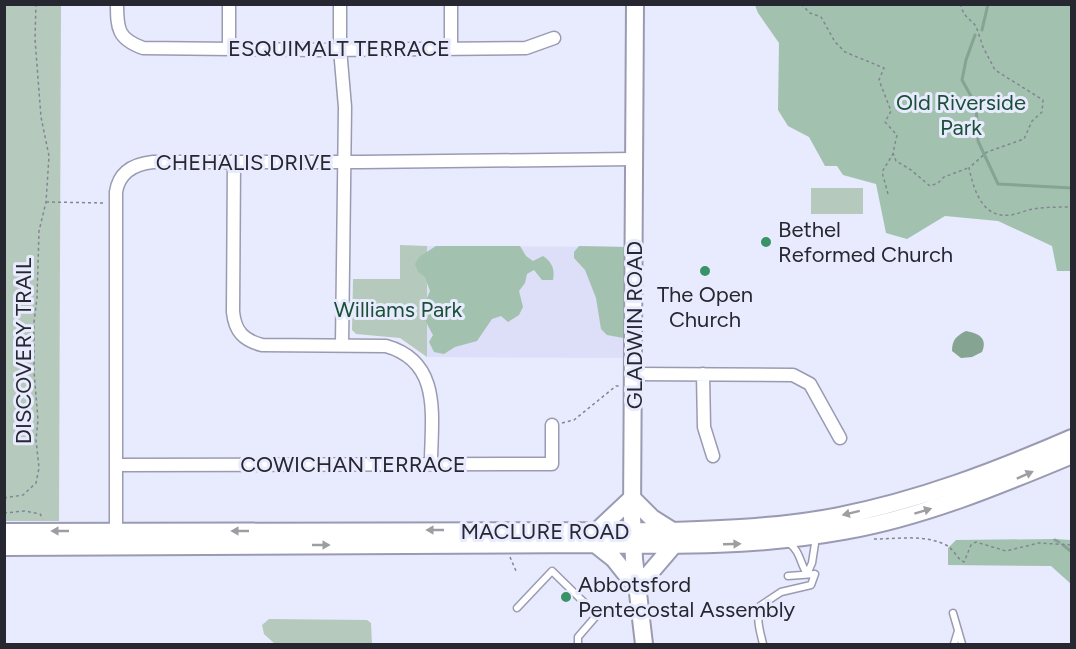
<svg xmlns="http://www.w3.org/2000/svg" width="1076" height="649" viewBox="0 0 1076 649" font-family="Figtree,sans-serif">
<rect width="100%" height="100%" fill="#e8eafe"/>
<path fill="#dddef8" d="M427,246L631,247V358L427,357Z"/>
<path fill="#b6c9bd" d="M4,5H61L59,521H5Z
M811,188H863V214H811Z
M400,245L427,246V357L400,338L356,334L352,330L353,279H400Z
M269,619L367,620L371,623L372,644H275L264,634L262,625Z"/>
<path fill="#a2c2af" d="M755,5H1071V271H1057L1052,246L998,221L945,216L907,239L886,233L876,184L843,175L837,166H825L809,137L788,126L778,110L779,43L758,13Z
M436,246H520L526,256L533,261L543,256C552,262 555,269 553,280H542L534,270L527,274L525,283L519,291L523,307L519,315L508,322L501,316L492,319L477,341L455,347L444,354L434,352L429,342L433,335C422,316 421,311 430,291L425,277L418,272L415,264L419,257Z
M579,246L631,247L629,339L607,335L601,329L596,298L585,270L574,258V252Z
M1054,539L1071,540V584L1051,566L948,565V548L956,540Z"/>
<path fill="#85a492" d="M966,331C978,333 988,338 982,352L972,357L961,358L952,351C952,340 956,336 966,331Z"/>
<g fill="none" stroke-linecap="round" stroke-linejoin="round">
<path stroke="#85a492" stroke-width="3" d="M982,30L988,4
M975,35L966,60L962,80L976,105L978,141L998,184L1072,188
M1055,540L1059,542
M1063,545L1072,552"/>
<defs>
<path id="lane" d="M789,543C800,551 800,563 807,574
M807,574L812,563L816,537
M517,608L552,571L597,615L578,637V644
M953,613L962,644
M763,644C760,631 756,620 760,606L781,592L811,585L815,574L788,576
M954,644L958,631"/>
<path id="street" d="M117,4C117,29 118,39 143,48L325,50L526,48L554,38
M229,4V48
M340,4V49L345,107L342,345
M451,49V4
M234,161L233,312C235,331 243,340 262,345L386,346C443,362 431,418 431,464
M633,374L793,375L810,384L840,438
M703,374L704,427L713,456
M116,465L552,464V425
M116,539V192C119,172 134,164 153,162H361L634,159"/>
<path id="secondary" d="M635,4L632,517L634,559L644,644
M632,498L652,518L671,530
M598,530L632,498
M4,532L672,531C728,529 784,527 839,516C920,500 996,471 1072,438
M595,544L614,559L637,588
M4,547L595,544C679,546 761,546 844,531C923,517 998,486 1072,455
M637,588L673,546"/>
</defs>
<use href="#lane" stroke="#9a9bb2" stroke-width="9"/>
<use href="#street" stroke="#9a9bb2" stroke-width="15"/>
<use href="#secondary" stroke="#9a9bb2" stroke-width="20"/>
<path stroke="#838593" stroke-width="1.5" stroke-dasharray="3 3" stroke-linecap="butt" d="M801,4L810,13L821,17L835,42L845,52L884,68L879,80L891,111L885,122L897,135L893,153L896,161L911,170L930,186L938,183L944,177L968,168
M960,4L964,14L976,26L983,47L995,70L1043,100L1042,112L1032,121L1024,139L987,152L969,168C974,190 982,219 1011,215C1018,214 1026,210 1033,209C1046,207 1059,207 1072,207
M888,194L882,172L893,154
M46,202L106,203
M562,423L574,420L616,386H620
M4,498L23,495L36,483L39,468L36,440L38,420L34,371V322L37,298L39,231L46,202L49,156L41,117L35,39L36,4
M4,513L25,511L40,514L43,519
M874,539C898,539 924,534 946,545C954,549 956,558 964,562L971,545L976,542L1006,551L1039,543L1072,545
M510,557L516,571"/>
<use href="#lane" stroke="#fff" stroke-width="6"/>
<use href="#street" stroke="#fff" stroke-width="12"/>
<use href="#secondary" stroke="#fff" stroke-width="16"/>
</g>
<defs><path id="oneway-solid" d="M-6-.8H1V-3.2L6.5 0L1 3.2V.8H-6Z" transform="scale(1.5)"/></defs>
<g fill="#9d9ea2">
<use href="#oneway-solid" transform="translate(1025 475) rotate(-24)"/>
<use href="#oneway-solid" transform="translate(923 511) rotate(-17)"/>
<use href="#oneway-solid" transform="translate(851 513) rotate(166)"/>
<use href="#oneway-solid" transform="translate(435 530) rotate(180)"/>
<use href="#oneway-solid" transform="translate(60 531) rotate(-180)"/>
<use href="#oneway-solid" transform="translate(240 531) rotate(180)"/>
<use href="#oneway-solid" transform="translate(732 544) rotate(-2)"/>
<use href="#oneway-solid" transform="translate(321 545)"/>
</g>
<g fill="#3a9266" stroke="#e8eafe" stroke-width="2">
<circle cx="766" cy="242" r="6"/>
<circle cx="705" cy="271" r="6"/>
<circle cx="566" cy="597" r="6"/>
</g>
<g text-anchor="middle" dominant-baseline="central" stroke-width="6" stroke-linejoin="round" paint-order="stroke">
<g font-size="22" fill="#262730" stroke="#e8eafe">
<text x="339" y="48">ESQUIMALT TERRACE</text>
<text x="244" y="162">CHEHALIS DRIVE</text>
<text transform="translate(634 325) rotate(-90)">GLADWIN ROAD</text>
<text transform="translate(23 351) rotate(-90)">DISCOVERY TRAIL</text>
<text x="353" y="464">COWICHAN TERRACE</text>
<text x="545" y="531">MACLURE ROAD</text>
</g>
<g font-size="22" fill="#1a5036" stroke="#e8eafe">
<text x="961" y="102">Old Riverside<tspan x="961" dy="25">Park</tspan></text>
<text x="398" y="309">Williams Park</text>
</g>
<g font-size="22" fill="#262730" stroke="#e8eafe" text-anchor="start">
<text x="778" y="229">Bethel<tspan x="778" dy="25">Reformed Church</tspan></text>
<text x="705" y="294" text-anchor="middle">The Open<tspan x="705" dy="25">Church</tspan></text>
<text x="578" y="584">Abbotsford<tspan x="578" dy="25">Pentecostal Assembly</tspan></text>
</g>
</g>
<rect width="1076" height="649" fill="none" stroke="#262730" stroke-width="12"/>
</svg>
